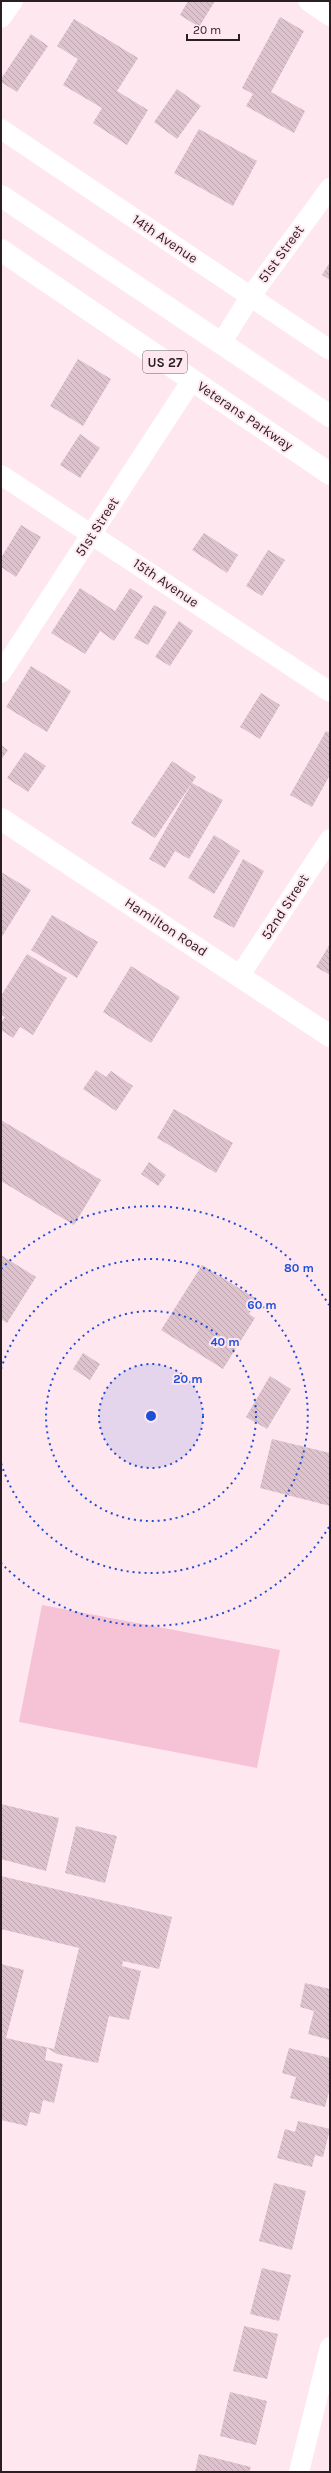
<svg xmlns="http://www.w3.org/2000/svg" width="331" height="2473" font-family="Karla,sans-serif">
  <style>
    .garden { fill: #f6c2d6 }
    .building { fill: url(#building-back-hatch) }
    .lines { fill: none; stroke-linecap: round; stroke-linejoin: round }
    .minor { stroke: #fff; stroke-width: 20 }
    .tertiary { stroke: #fff; stroke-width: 22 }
    .primary { stroke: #fff; stroke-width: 22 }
    .ring { fill: none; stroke: #1d4ed8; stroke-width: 2; stroke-dasharray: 2 4 }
    .labels { text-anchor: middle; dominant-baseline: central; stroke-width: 4; stroke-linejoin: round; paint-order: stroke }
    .shield { fill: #ffe7f0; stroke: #695a60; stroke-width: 1 }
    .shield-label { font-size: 13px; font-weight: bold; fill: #291e22 }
    .street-label { font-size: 14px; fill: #291e22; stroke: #ffe7f0 }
    .centre { fill: #1d4ed8; stroke: #ffe7f0; stroke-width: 2 }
    .ring-label { font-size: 12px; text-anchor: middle; font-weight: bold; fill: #1d4ed8; stroke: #ffe7f0; stroke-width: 4; stroke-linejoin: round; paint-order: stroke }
  </style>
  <defs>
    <pattern id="building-back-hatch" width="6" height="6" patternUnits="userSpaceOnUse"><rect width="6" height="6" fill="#dec2cd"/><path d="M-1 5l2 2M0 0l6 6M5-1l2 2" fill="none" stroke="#bea6b0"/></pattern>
  </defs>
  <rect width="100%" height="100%" fill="#ffe7f0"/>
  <!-- garden -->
  <path class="garden" d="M 42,1605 L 280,1650 L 257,1768 L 19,1722 Z"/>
  <!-- building -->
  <path class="building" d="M 188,1 L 215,1 L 199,27 L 180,15 Z
    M 280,17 L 304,31 L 271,92 L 305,111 L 294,133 L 246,106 L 253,94 L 242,88 Z
    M 74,19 L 138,58 L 117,91 L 148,110 L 127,145 L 93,123 L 102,108 L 63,85 L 78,59 L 57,46 Z
    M 31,34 L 48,46 L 17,92 L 1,82 L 1,79 Z
    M 177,89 L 201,106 L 177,139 L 154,122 Z
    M 199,129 L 257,161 L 233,206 L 174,173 Z
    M 330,262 L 330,280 L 322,275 Z
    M 78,359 L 111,379 L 83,426 L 50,406 Z
    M 80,434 L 100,448 L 80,478 L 60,465 Z
    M 21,525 L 41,537 L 16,577 L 1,567 L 1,558 Z
    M 204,533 L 238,555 L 227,573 L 192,550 Z
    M 268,550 L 285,560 L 262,596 L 246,586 Z
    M 80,588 L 115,611 L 130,588 L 143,596 L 114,641 L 100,631 L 85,654 L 51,633 Z
    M 154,605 L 167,612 L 148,645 L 134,638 Z
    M 179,621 L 193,631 L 170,666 L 155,657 Z
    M 31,666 L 71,691 L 47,732 L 6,707 Z
    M 261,693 L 280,705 L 260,739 L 240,727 Z
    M 326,731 L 330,733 L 330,775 L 312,807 L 290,795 Z
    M 1,745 L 8,750 L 1,760 Z
    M 25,752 L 46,766 L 28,792 L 7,778 Z
    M 172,761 L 196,777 L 155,838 L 131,823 Z
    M 192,783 L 223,800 L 189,859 L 175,851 L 165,868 L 149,859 Z
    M 214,835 L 240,851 L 214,894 L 188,878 Z
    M 243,859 L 264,871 L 234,928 L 213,917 Z
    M 1,872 L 31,890 L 1,938 Z
    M 52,915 L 98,942 L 77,978 L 31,950 Z
    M 330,944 L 330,975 L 316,967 Z
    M 27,954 L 67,978 L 33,1035 L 20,1027 L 13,1038 L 1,1030 L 1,1023 L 5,1017 L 1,1015 L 1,996 Z
    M 131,966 L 180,997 L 151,1043 L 103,1012 Z
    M 96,1070 L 106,1077 L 111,1071 L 133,1086 L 116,1111 L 83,1089 Z
    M 174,1109 L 233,1143 L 216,1173 L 157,1138 Z
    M 1,1120 L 101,1180 L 74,1225 L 1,1181 Z
    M 149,1162 L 166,1175 L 158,1186 L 141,1174 Z
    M 1,1255 L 36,1277 L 7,1323 L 1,1319 Z
    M 202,1265 L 258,1300 L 249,1314 L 255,1318 L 223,1369 L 161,1330 Z
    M 83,1353 L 100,1364 L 90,1380 L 73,1369 Z
    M 270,1376 L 291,1389 L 267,1429 L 246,1417 Z
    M 272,1439 L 330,1453 L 330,1506 L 260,1488 Z
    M 1,1804 L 59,1818 L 46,1871 L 1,1859 Z
    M 76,1826 L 117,1836 L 105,1883 L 65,1873 Z
    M 1,1876 L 172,1917 L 159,1969 L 123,1961 L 122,1966 L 141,1971 L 129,2020 L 109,2016 L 98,2063 L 57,2054 L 47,2048 L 45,2060 L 63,2064 L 54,2103 L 43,2100 L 40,2114 L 30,2112 L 27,2126 L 1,2120 L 1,1964 L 24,1970 L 6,2038 L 54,2049 L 79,1948 L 1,1929 Z
    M 305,1983 L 330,1989 L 330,2040 L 308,2034 L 314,2011 L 300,2007 Z
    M 289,2048 L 330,2058 L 330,2088 L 325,2107 L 290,2098 L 296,2077 L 282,2073 Z
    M 298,2121 L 330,2129 L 323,2157 L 315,2155 L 312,2167 L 277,2158 L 285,2129 L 295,2132 Z
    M 274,2183 L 306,2191 L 292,2250 L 259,2241 Z
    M 262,2268 L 291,2275 L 279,2321 L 250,2314 Z
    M 244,2326 L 278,2334 L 267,2379 L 233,2371 Z
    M 230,2392 L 267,2401 L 256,2445 L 220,2436 Z
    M 199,2454 L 251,2467 L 249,2472 L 195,2472 Z"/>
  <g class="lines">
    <!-- minor -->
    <path class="minor" d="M 308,1 L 330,16
      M 1,18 L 13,1
      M 1,129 L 330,350
      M 222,342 L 250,297 L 330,188
      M 1,475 L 330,692
      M 1,673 L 192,380
      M 240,975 L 330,839
      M 299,2472 L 330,2347"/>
    <!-- tertiary -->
    <path class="tertiary" d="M 1,819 L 330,1036"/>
    <!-- primary -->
    <path class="primary" d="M 1,196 L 330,416
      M 1,250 L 330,474"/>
  </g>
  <!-- distance rings -->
  <circle cx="151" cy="1416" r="52" fill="#1d4ed8" fill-opacity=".12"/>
  <g class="ring">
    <circle cx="151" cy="1416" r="52"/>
    <circle cx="151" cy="1416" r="105"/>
    <path d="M1 1369A157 157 0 1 1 1 1463"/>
    <path d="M329 1527A210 210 0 0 1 1 1563M1 1269A210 210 0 0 1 329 1305"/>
  </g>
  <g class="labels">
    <!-- shield labels -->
    <rect class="shield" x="143" y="351" width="44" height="22" rx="3"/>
    <g class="shield-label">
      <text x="165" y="362">US 27</text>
    </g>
    <!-- street labels -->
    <g class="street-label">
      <text transform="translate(165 239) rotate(34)">14th Avenue</text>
      <text transform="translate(281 254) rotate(-54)">51st Street</text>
      <text transform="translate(245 416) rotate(34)">Veterans Parkway</text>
      <text transform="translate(97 527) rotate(-57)">51st Street</text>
      <text transform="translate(166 583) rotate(34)">15th Avenue</text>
      <text transform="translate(285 907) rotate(-57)">52nd Street</text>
      <text transform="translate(166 927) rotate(33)">Hamilton Road</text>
    </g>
  </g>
  <circle cx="151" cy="1416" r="6" class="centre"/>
  <g class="ring-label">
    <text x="299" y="1272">80 m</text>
    <text x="262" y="1309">60 m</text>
    <text x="225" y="1346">40 m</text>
    <text x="188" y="1383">20 m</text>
  </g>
  <!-- border -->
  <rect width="331" height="2473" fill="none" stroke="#291e22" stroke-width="4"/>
  <!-- scale -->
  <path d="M187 34v6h52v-6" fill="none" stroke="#291e22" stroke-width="2"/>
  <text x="193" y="34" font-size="12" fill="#291e22" stroke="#ffe7f0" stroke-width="3" paint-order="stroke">20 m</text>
</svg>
